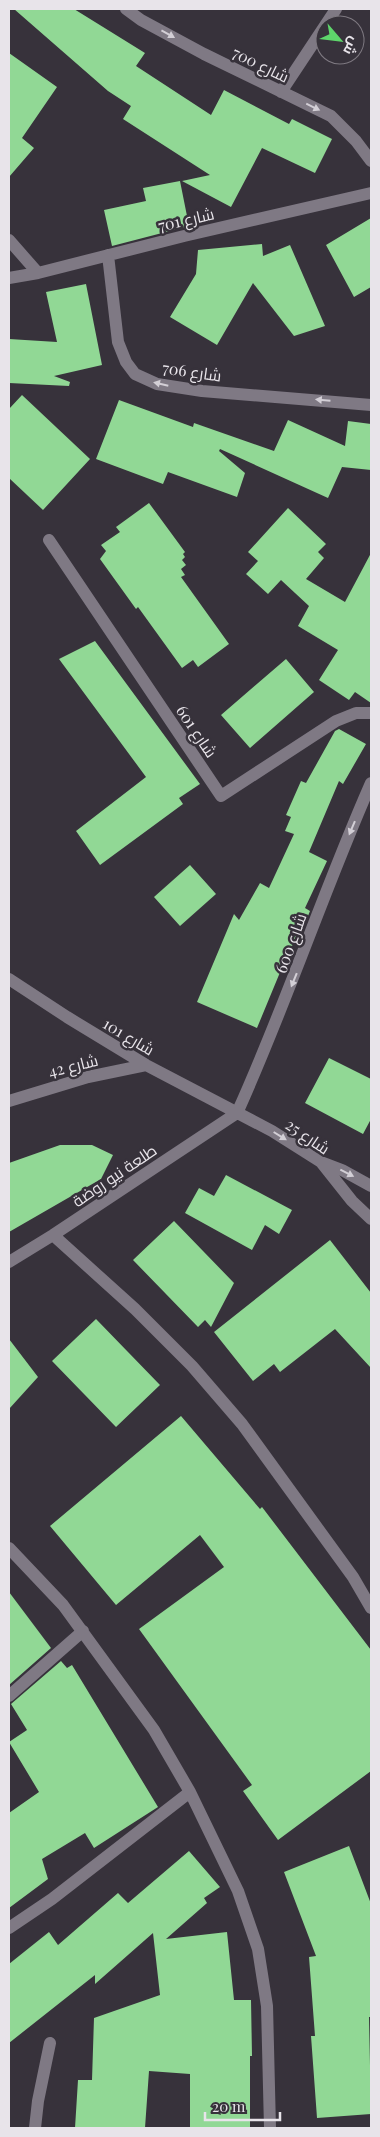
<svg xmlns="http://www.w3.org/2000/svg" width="380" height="2137" font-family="'Playfair Display',Cairo,serif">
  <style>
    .building { fill: #91d895 }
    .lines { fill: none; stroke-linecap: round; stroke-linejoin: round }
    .street { stroke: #7f7984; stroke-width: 12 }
    .oneway { fill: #d3cfd6 }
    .labels { text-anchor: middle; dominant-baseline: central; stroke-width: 5; stroke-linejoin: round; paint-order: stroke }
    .street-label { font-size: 16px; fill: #e8e4ea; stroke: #37323b }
  </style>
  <rect width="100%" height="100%" fill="#37323b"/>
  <!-- building -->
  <path class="building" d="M 14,9 L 74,9 L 145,53 L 136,66 L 211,115 L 224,90 L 289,124 L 292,119 L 332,139 L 315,173 L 262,148 L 231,207 L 182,181 L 210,175 L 123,119 L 131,106 L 108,91 Z
    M 9,53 L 57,87 L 22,138 L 34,148 L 9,177 Z
    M 180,181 L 189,226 L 112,246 L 104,210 L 146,201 L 143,188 Z
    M 371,218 L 371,287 L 354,297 L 326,245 Z
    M 262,244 L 263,256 L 290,245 L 325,326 L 294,336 L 253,283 L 217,345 L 170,317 L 196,274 L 198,250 Z
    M 86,284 L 102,365 L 54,376 L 70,382 L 69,386 L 9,383 L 9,339 L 57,342 L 46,292 Z
    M 22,395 L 90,459 L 43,510 L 9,478 L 9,409 Z
    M 119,400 L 193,427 L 194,423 L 274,451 L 288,420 L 345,446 L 348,421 L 371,424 L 371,470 L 342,467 L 328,498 L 220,449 L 219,451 L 245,473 L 237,497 L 168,472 L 163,484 L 96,459 Z
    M 149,503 L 185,552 L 183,554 L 185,557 L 182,560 L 186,565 L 181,569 L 185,575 L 181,577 L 229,644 L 198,667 L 193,660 L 182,668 L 138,607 L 136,609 L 100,559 L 106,551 L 101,545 L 120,532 L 116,527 Z
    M 288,508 L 326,544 L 318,552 L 324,558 L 306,579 L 345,602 L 371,553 L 371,703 L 355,692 L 349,700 L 319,680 L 338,650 L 298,626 L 309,606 L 281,580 L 268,594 L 246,574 L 258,561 L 248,552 Z
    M 95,641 L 200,784 L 179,798 L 183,804 L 100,865 L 76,831 L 146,777 L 59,659 Z
    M 286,659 L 314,692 L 250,748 L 221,715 Z
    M 339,729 L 366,744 L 343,784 L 339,781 L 309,852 L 327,861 L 305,908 L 310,911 L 306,921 L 288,953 L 257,1028 L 197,1002 L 234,914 L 239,920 L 260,883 L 269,888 L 294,834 L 285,831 L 291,817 L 286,815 L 301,781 L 306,783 L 335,731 Z
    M 190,865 L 216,894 L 180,926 L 154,897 Z
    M 329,1058 L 371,1079 L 371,1119 L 363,1134 L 305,1103 Z
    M 60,1145 L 92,1145 L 113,1155 L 101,1179 L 9,1232 L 9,1163 Z
    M 226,1175 L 292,1210 L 279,1234 L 265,1225 L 252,1250 L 185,1213 L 199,1188 L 214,1196 Z
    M 174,1221 L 234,1283 L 211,1327 L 205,1320 L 198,1327 L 133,1260 Z
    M 330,1240 L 371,1293 L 371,1368 L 335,1329 L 280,1372 L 274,1364 L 253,1381 L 214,1332 Z
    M 96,1319 L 160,1385 L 116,1427 L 52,1361 Z
    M 9,1339 L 38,1377 L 9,1409 Z
    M 181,1416 L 260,1509 L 262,1507 L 371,1650 L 371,1771 L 278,1840 L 243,1791 L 252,1785 L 139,1629 L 224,1567 L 200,1535 L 116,1605 L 50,1526 Z
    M 9,1592 L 51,1648 L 9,1685 Z
    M 61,1661 L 67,1668 L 72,1665 L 158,1807 L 94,1848 L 85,1833 L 42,1859 L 48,1879 L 9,1908 L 9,1813 L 39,1792 L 9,1742 L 27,1730 L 11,1704 Z
    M 349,1846 L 371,1904 L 371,2017 L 369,2017 L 371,2114 L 317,2118 L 311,2036 L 315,2036 L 309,1957 L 316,1956 L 284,1872 Z
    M 189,1851 L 220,1887 L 204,1898 L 207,1903 L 166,1939 L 227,1932 L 234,2000 L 251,2000 L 252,2056 L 250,2056 L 250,2128 L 190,2128 L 190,2074 L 149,2071 L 145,2128 L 75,2128 L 78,2080 L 92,2080 L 94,2018 L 160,1995 L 153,1933 L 95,1984 L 95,1975 L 9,2043 L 9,1964 L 49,1932 L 58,1945 L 118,1893 L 128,1903 Z"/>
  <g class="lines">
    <!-- street -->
    <path class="street" d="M 126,9 L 141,20 L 204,54 L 331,116 L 356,141 L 371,161
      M 281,92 L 336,9
      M 9,240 L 38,273
      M 108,255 L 118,342 L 126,362 L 135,374 L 157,384 L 202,391 L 371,405
      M 9,278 L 38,273 L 184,236 L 371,193
      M 49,540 L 221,796 L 336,721 L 356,713 L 371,713
      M 9,979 L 67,1017 L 146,1065 L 272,1131 L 321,1162 L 352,1201 L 371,1219
      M 9,1101 L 88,1077 L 146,1065
      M 237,1113 C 286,1005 323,892 371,783
      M 321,1162 L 342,1170 L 371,1186
      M 53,1235 L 135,1309 L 192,1366 L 242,1424 L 353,1577 L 371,1608
      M 9,1262 L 53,1235 L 237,1113
      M 9,1548 L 63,1605 L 154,1730 L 190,1792 L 238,1891 L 258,1949 L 267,2006 L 270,2128
      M 9,1696 L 83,1631
      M 9,1928 L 52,1899 L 190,1792
      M 35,2128 L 38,2101 L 50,2043"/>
  </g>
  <!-- one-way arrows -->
  <defs><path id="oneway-solid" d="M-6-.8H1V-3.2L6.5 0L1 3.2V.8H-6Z" transform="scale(1.25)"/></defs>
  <g class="oneway">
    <use href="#oneway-solid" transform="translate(168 34) rotate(29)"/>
    <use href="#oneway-solid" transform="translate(313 107) rotate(26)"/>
    <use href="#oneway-solid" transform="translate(161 384) rotate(-167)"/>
    <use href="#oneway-solid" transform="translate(323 400) rotate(-175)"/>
    <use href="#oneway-solid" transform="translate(352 828) rotate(113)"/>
    <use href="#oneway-solid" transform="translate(294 980) rotate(112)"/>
    <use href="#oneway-solid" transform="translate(280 1136) rotate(32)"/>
    <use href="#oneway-solid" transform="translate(347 1173) rotate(27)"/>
  </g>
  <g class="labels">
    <!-- street labels -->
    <g class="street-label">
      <text transform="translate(261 64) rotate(26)">شارع 700</text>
      <text transform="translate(186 219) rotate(-13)">شارع 701</text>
      <text transform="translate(192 371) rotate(8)">شارع 706</text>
      <text transform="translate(197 731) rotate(56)">شارع 601</text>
      <text transform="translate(290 943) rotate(-70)">شارع 600</text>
      <text transform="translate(129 1036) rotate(31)">شارع 101</text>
      <text transform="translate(73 1065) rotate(-14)">شارع 42</text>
      <text transform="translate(308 1136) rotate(34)">شارع 25</text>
      <text transform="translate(114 1175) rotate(-34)">طلعة نيو روضة</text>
    </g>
  </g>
  <!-- border -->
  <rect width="380" height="2137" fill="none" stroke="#e8e4ea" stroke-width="20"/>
  <!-- north arrow -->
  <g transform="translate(340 40) rotate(118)"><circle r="24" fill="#37323b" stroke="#7e7981"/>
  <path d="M0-4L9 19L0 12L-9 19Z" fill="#5ed56b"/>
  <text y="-8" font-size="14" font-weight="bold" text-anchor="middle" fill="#e8e4ea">ش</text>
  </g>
  <!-- scale -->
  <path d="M205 2112v8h75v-8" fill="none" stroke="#e8e4ea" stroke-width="2.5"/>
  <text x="212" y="2112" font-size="15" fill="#e8e4ea" stroke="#37323b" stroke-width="4" paint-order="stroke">20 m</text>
</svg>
